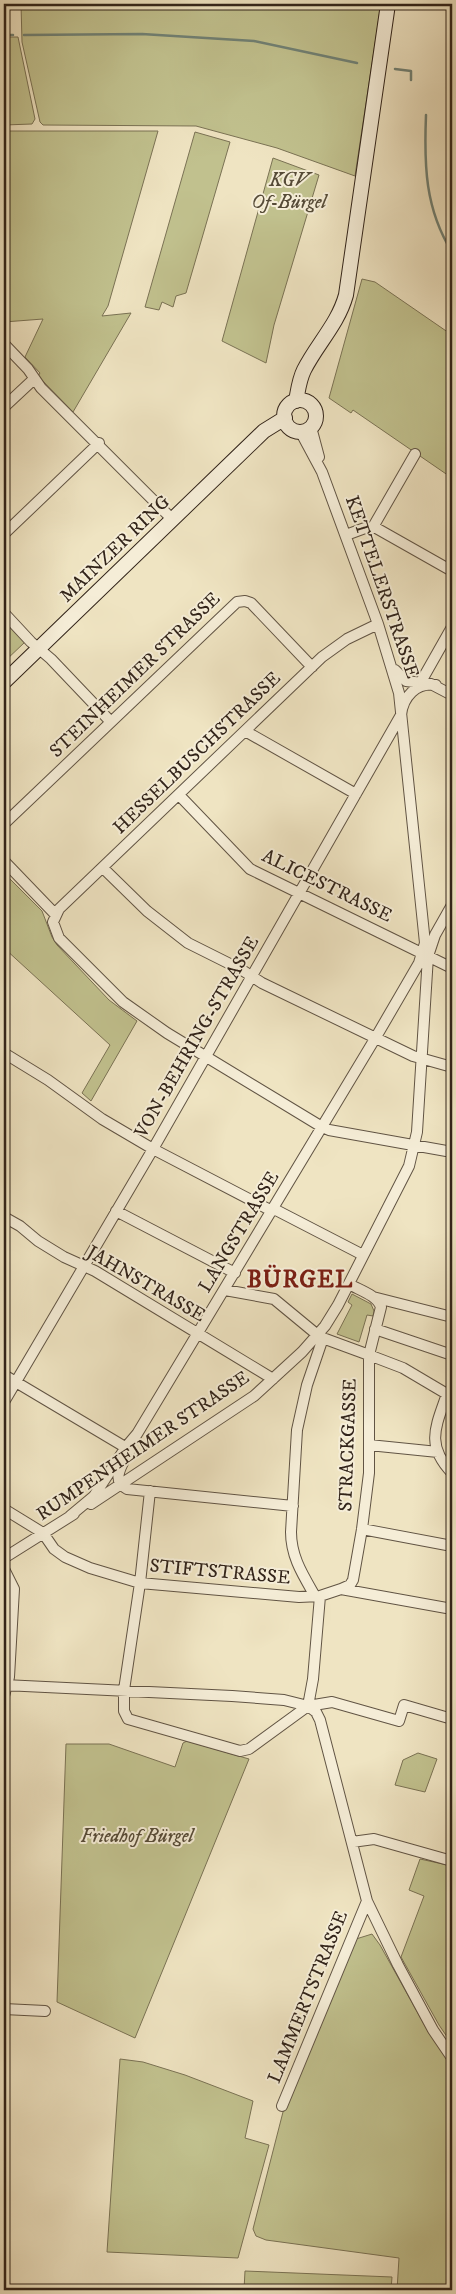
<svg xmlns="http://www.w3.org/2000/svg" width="456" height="2294" font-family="'IM FELL DW Pica',serif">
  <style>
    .green { fill: #c1c18e; stroke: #7a7254 }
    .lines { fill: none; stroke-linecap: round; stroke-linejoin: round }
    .stream { stroke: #708175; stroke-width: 2.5 }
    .street-casing { stroke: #615444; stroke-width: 12 }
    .secondary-casing { stroke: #32241a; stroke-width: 16 }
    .street { stroke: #f5edd7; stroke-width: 10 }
    .secondary { stroke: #f5edd7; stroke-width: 14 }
    .labels { text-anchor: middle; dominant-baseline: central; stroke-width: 4; stroke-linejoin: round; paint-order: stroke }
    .park-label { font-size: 19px; font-style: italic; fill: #564b37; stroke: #f5edd7 }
    .street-label { font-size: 19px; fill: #32241a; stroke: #f5edd7 }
    .district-label { font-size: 24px; font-weight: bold; letter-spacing: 1px; fill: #7a1f14; stroke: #f5edd7 }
  </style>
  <rect width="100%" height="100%" fill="#efe4c2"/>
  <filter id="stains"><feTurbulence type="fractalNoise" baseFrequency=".004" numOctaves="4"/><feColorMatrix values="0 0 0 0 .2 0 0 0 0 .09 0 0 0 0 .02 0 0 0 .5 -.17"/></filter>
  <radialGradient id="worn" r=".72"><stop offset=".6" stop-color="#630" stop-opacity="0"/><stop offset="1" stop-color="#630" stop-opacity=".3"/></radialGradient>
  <!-- green -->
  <path class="green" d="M 21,4 L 381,4 L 355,176 L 277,148 L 196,126 L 43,125 L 40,122 L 22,42 Z
    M 4,37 L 18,37 L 35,119 L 32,124 L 4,125 Z
    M 8,131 L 158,131 L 108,306 L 102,316 L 131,313 L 73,412 L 38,376 L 40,373 L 25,357 L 43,319 L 4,322 L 4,147 Z
    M 195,132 L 230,142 L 186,293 L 176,296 L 173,307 L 162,302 L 159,310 L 145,307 Z
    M 273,158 L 319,175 L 274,325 L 266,363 L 222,341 Z
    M 362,279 L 375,282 L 452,335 L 452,478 L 353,410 L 351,413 L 329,398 Z
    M 4,619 L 25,642 L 4,662 Z
    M 4,873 L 42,911 L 52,937 L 57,945 L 109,1000 L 137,1021 L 91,1101 L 82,1093 L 110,1045 L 4,948 Z
    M 352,1294 L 371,1304 L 374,1311 L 373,1316 L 367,1315 L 359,1342 L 337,1334 L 352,1305 L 348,1302 Z
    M 187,1741 L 249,1759 L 135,2038 L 57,2002 L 66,1744 L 109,1744 L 175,1767 L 183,1743 Z
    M 418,1753 L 437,1759 L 425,1792 L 395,1785 L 403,1760 Z
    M 420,1859 L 452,1866 L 452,2044 L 439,2025 L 401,1957 L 424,1896 L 409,1890 Z
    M 372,1934 L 380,1945 L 429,2033 L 452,2065 L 452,2290 L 397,2290 L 399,2258 L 266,2240 L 256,2236 L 253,2229 L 283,2112 L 356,1939 Z
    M 120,2059 L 143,2062 L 185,2075 L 253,2101 L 245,2138 L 269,2145 L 238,2258 L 107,2252 Z
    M 245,2271 L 392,2277 L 391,2290 L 244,2290 Z"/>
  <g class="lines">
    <!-- stream -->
    <path class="stream" d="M 4,35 L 13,35
      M 24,35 L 142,34 L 254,41 L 357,63
      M 395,69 L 411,71 L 411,80
      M 426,115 C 424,165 425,209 452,252"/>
    <defs>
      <path id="street" d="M 4,344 L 28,369 L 41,388 L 173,520
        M 4,407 L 34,379
        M 311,427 L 319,457
        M 373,527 L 415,454
        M 4,534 L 99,443
        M 346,535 L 365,528 L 376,528 L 452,571
        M 4,613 L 31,642 L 51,659 L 111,722
        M 378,624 L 347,639 L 322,657 L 59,909 L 53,922 L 59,938 L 123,1002 L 167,1033 L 322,1127 L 329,1130 L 452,1152
        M 395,670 L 406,681 L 431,684 L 452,695
        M 418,687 L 452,627
        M 245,731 L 356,794
        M 179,795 L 250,869 L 452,968
        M 4,824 L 237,602 L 245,601 L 251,603 L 312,667
        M 4,861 L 55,914
        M 103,868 L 147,911 L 188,943 L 242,970 L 262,983 L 413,1056 L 452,1067
        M 4,1053 L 48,1080 L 102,1119 L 153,1149 L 272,1211
        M 274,1209 L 363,1255
        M 116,1211 L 235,1273
        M 4,1217 L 20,1226 L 38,1241 L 64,1257 L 95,1271 L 273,1379
        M 225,1290 L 274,1299 L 320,1337 L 369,1355 L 381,1307 C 377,1295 359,1290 349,1284
        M 373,1297 L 452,1317
        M 375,1329 L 452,1355
        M 4,1375 L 130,1450
        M 447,1394 C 436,1426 425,1445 452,1473
        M 4,1402 L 153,1149 L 401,715 C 403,697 416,682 436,685
        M 369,1445 L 438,1452
        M 125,1459 C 119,1470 113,1482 127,1489 L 293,1506
        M 150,1491 L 140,1583 L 124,1690 L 124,1711 L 128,1719 L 240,1751 L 249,1749 L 308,1706 L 332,1702 L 399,1721 L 404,1705 L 452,1719
        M 91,1504 L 254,1396 L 302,1352 L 325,1326 L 338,1305 L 409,1166 L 417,1132 L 428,956 L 435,935 L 452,905
        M 4,1509 L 43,1533 L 54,1549 L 65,1557 L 90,1568 L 140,1583 L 299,1597 L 320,1596 L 341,1589 L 452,1609
        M 70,1516 L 94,1496 L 126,1447 L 137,1434 L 376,1037 L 419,963 L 425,943 L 399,693 L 378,624 L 322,472 L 300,431
        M 362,1529 L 452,1546
        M 4,1558 L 74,1514
        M 4,1569 L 14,1589 L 9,1677 L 4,1696
        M 341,1589 L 350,1585 L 353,1580 L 362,1529 L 369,1473 L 369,1355 L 403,1368 L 452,1397
        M 315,1596 C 303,1575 291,1557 291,1532 L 297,1430 L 307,1385 L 323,1338
        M 320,1596 L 313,1679 L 308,1706 L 316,1712 L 320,1720 L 367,1901 L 398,1965 L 433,2030 L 452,2058
        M 4,1685 L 232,1696 L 284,1700 L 308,1706
        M 352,1842 L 374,1839 L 452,1861
        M 4,2009 L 45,2011
        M 282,2106 L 367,1901"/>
      <path id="secondary" d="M284 416a16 16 0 1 1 32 0a16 16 0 1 1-32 0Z
        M 296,401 C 298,391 299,380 304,370 C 317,344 338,324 346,295 L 388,4
        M 4,682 L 264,431 L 285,418"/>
    </defs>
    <!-- street casing -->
    <use href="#street" class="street-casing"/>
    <!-- secondary casing -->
    <use href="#secondary" class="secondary-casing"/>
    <!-- street -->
    <use href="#street" class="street"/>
    <!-- secondary -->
    <use href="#secondary" class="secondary"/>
  </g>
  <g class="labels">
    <!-- park labels -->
    <g class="park-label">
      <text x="289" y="180">KGV<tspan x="289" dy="22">Of-Bürgel</tspan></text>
      <text x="137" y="1836">Friedhof Bürgel</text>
    </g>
    <!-- street labels -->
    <g class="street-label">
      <text transform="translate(115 549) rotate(-44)">MAINZER RING</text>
      <text transform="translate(382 587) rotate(71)">KETTELERSTRASSE</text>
      <text transform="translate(135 675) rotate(-44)">STEINHEIMER STRASSE</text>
      <text transform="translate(197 753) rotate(-44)">HESSELBUSCHSTRASSE</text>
      <text transform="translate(327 886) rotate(26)">ALICESTRASSE</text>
      <text transform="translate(197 1037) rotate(-60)">VON-BEHRING-STRASSE</text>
      <text transform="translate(239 1232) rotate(-59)">LANGSTRASSE</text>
      <text transform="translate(146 1284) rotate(30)">JAHNSTRASSE</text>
      <text transform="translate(348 1445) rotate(-88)">STRACKGASSE</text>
      <text transform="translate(143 1446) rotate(-34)">RUMPENHEIMER STRASSE</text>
      <text transform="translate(220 1572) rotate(5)">STIFTSTRASSE</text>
      <text transform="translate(308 1997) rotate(-68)">LAMMERTSTRASSE</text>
    </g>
    <!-- district labels -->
    <g class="district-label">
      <text x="300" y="1280">BÜRGEL</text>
    </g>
  </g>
  <!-- margin -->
  <rect width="456" height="2294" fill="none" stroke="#efe4c2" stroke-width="20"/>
  <rect x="5" y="5" width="446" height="2284" fill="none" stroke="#32241a" stroke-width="2.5"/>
  <rect x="10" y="10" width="436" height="2274" fill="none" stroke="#32241a"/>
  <rect width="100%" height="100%" filter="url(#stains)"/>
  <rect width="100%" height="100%" fill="url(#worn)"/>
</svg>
